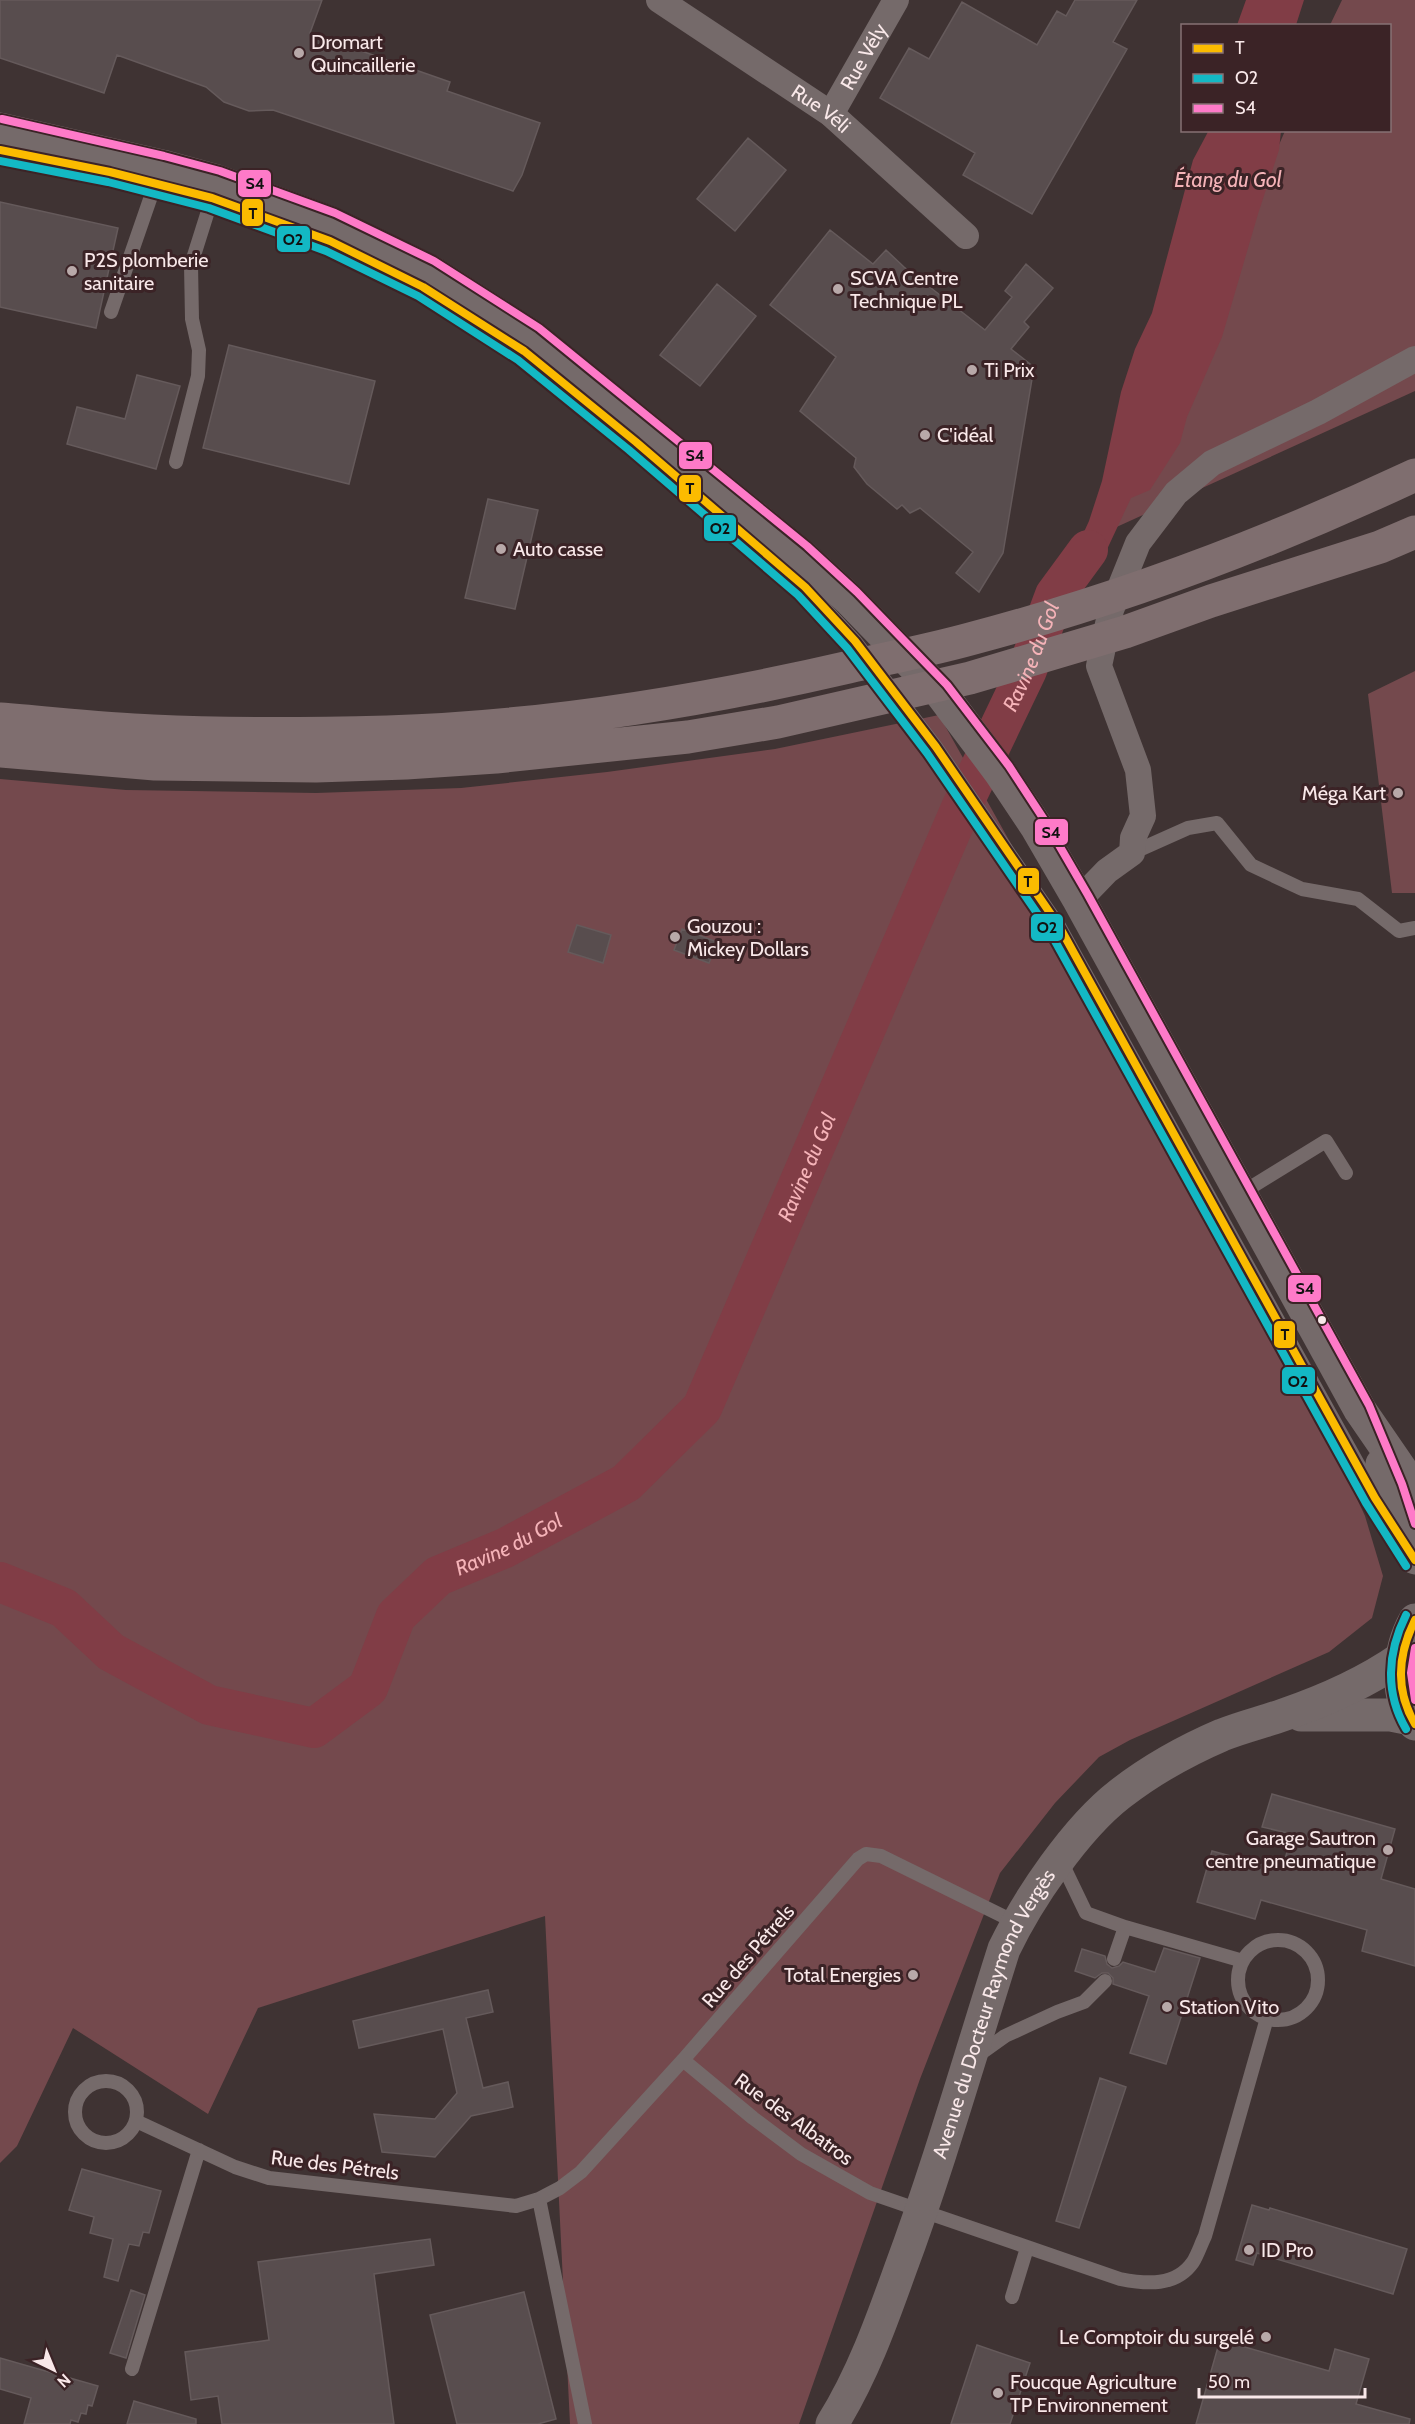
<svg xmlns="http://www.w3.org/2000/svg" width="1415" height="2424" font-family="Cabin,sans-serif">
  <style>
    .green { fill: #74494d }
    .water { fill: #813d46 }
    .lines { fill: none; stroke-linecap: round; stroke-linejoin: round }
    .river { stroke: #813d46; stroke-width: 40 }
    .building { fill: #584d4e; stroke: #655a5b; stroke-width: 1.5 }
    .lane { stroke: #756a6a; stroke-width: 14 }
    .street { stroke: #756a6a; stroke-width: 26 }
    .secondary { stroke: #756a6a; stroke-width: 33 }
    .highway { stroke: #7f6e6f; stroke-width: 33 }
    .bus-1-casing { stroke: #3b2326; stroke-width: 12 }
    .bus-2-casing { stroke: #3b2326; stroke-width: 12 }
    .bus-3-casing { stroke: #3b2326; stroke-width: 12 }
    .bus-1 { stroke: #fbbb00; stroke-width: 8 }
    .bus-2 { stroke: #13b8c4; stroke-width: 8 }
    .bus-3 { stroke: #fe7ac8; stroke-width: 8 }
    .poi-dot { fill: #b8a9a9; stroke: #3b2326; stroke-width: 2 }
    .bus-dot { fill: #f9e8e9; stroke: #3b2326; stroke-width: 2 }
    .labels { text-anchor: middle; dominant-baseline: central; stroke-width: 6; stroke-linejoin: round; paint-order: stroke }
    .poi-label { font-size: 20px; fill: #f9e8e9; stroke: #3b2326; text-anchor: start }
    .street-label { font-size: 20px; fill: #f9e8e9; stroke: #3b2326 }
    .water-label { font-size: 21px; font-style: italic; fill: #f5b3b8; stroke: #3b2326 }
    .line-badge { stroke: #3b2326; stroke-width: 2 }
    .pale-badge-label { font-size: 16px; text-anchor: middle; font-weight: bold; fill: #111 }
  </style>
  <rect width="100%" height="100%" fill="#3f3333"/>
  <!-- green -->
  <path class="green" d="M 1342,0 L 1415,0 L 1415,391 L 1110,530 L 1285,131 L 1390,130 L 1390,26 L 1330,25 Z
    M 1415,671 L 1415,893 L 1392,893 L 1368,694 Z
    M 939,715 L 1075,958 L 1317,1412 L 1365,1516 L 1383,1576 L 1372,1618 L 1329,1652 L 1130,1740 L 1099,1757 L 1055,1803 L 1000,1873 L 920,2079 L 799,2424 L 570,2424 L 545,1916 L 258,2008 L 208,2114 L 73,2028 L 17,2146 L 0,2163 L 0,779 L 126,790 L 316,793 L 461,788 L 607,772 L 775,749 Z"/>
  <!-- water -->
  <path class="water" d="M 1246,0 L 1304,0 L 1296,25 L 1237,25 Z
    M 1209,130 L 1281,131 L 1279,150 L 1258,214 L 1222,337 L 1187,417 L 1180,443 L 1150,490 L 1131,498 L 1103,558 L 1078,580 L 1055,595 L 1089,521 L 1102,481 L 1121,392 L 1135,349 L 1152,313 L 1193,160 Z"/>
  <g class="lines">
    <!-- river -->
    <path class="river" id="s1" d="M 0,1582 L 64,1608 L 111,1652 L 209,1705 L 314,1728 L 368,1688 L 396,1616 L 438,1576 L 505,1548 L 626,1483 L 702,1408 L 961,808 L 1027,670 L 1055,595 L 1088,550"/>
  </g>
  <!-- building -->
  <path class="building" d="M 0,0 L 322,0 L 310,33 L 450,82 L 447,91 L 540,123 L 522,175 L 513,191 L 273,110 L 249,111 L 224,102 L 206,87 L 117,55 L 104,93 L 0,58 Z
    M 1075,0 L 1137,0 L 1113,42 L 1127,49 L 1032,214 L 963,175 L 975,153 L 880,98 L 909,48 L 929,59 L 962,2 L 1037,45 L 1057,11 L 1066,16 Z
    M 748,138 L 786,170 L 735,231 L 697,199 Z
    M 0,202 L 118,228 L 96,328 L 0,307 Z
    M 830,230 L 873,264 L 886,250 L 904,267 L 985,330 L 1012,297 L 1005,291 L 1026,264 L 1053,288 L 1024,322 L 1029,327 L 1011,349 L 1034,367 L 1003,553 L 979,592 L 956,573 L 973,552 L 920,508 L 910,513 L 902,505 L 897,509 L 867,484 L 854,467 L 856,458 L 800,411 L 836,357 L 770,305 Z
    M 717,284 L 756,316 L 700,386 L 660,355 Z
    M 229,345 L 375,381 L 349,484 L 203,448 Z
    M 137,375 L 180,386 L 156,469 L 67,444 L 77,407 L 125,419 Z
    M 488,499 L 538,510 L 515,609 L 465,598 Z
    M 577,925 L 611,935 L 603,963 L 568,952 Z
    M 682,929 L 717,942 L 709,963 L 674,950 Z
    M 1272,1794 L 1395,1829 L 1381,1879 L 1415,1889 L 1415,1966 L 1362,1951 L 1367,1930 L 1261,1900 L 1255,1919 L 1197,1902 L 1212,1851 L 1282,1870 L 1292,1834 L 1262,1827 Z
    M 1164,1948 L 1200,1958 L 1166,2064 L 1130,2053 L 1149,1996 L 1113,1984 L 1113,1978 L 1108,1973 L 1102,1973 L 1095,1978 L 1075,1971 L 1082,1949 L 1105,1956 L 1107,1964 L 1112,1968 L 1119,1966 L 1123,1962 L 1155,1972 Z
    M 488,1990 L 493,2012 L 466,2018 L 483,2088 L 508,2082 L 513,2107 L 471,2116 L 435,2157 L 382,2152 L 374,2114 L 435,2119 L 457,2093 L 443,2029 L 359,2048 L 353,2021 Z
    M 1100,2078 L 1126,2087 L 1079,2228 L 1056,2221 Z
    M 82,2169 L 161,2191 L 149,2233 L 143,2232 L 139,2246 L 129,2244 L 118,2281 L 104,2277 L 113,2239 L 90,2233 L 94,2217 L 69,2210 Z
    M 1252,2205 L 1269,2210 L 1270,2208 L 1407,2249 L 1393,2294 L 1257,2253 L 1253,2265 L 1236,2260 Z
    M 430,2239 L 434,2265 L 374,2274 L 394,2424 L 222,2424 L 218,2396 L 191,2400 L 185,2352 L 269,2340 L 258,2262 Z
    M 131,2290 L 145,2295 L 126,2358 L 110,2353 Z
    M 524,2292 L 556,2419 L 538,2424 L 457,2424 L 430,2315 Z
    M 1220,2340 L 1329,2371 L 1335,2349 L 1369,2359 L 1356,2404 L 1410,2419 L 1409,2424 L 1196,2424 Z
    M 977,2345 L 1030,2363 L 1010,2424 L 951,2424 Z
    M 0,2358 L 98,2386 L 92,2406 L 88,2405 L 86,2414 L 81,2413 L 78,2422 L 71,2420 L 70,2424 L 24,2424 L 31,2398 L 0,2389 Z
    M 134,2401 L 196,2419 L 196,2424 L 127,2424 Z"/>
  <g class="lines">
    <!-- lane -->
    <path class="lane" d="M 0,150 C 147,179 290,212 423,287 C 491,325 551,373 611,422
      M 111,312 L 158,176
      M 629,436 L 805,587 L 855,641 L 936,747 L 1059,926 L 1388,1518
      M 176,462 L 198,376 L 199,350 L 192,319 L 191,265 L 214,192
      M 1132,853 L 1188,828 L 1217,823 L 1251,865 L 1302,889 L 1358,899 L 1399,931 L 1415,928
      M 1240,1194 L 1326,1141 L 1346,1173
      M 1061,1861 L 1086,1913 L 1125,1927 L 1243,1961
      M1238 1980a40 40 0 1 1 80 0a40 40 0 1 1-80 0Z
      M 1114,1959 L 1125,1927
      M 977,2056 L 1005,2036 L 1057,2012 L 1084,2002 L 1105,1981
      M 683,2060 L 753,2118 L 801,2154 L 870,2193 L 1120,2279 C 1146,2284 1176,2287 1193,2262 C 1198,2254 1201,2244 1205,2236 L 1267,2018
      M75 2112a31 31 0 1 1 62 0a31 31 0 1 1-62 0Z
      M 136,2121 L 235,2167 L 269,2178 L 516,2206 L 539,2199 L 560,2188 L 581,2172 L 683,2060 L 858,1859 L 866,1854 L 881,1856 L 1017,1923
      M 539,2199 L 585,2424
      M 1012,2297 L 1027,2248
      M 132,2369 L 199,2150"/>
    <!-- street -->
    <g class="street">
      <path id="s2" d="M 659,0 L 831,114 L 966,236"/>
      <path id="s3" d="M 831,114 L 896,0"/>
      <path d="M 1079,900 L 1107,871 L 1132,853 L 1133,838 L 1143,816 L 1138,770 L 1099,666 L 1111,610 L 1138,543 L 1176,493 L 1212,463 L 1318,412 L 1415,359"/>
    </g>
    <!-- secondary -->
    <g class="secondary">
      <path d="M 0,129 L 162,166 L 217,181 L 331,223 L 428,270 L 533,337 L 800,554 L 849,599 L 915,667 L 940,692 L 1000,772 L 1036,826 L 1079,900 L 1360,1410 L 1415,1490"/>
      <path d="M 1382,1464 L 1415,1558"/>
      <path d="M 1415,1620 C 1398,1650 1394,1695 1415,1724"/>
      <path d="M 1301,1715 L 1391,1715 L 1411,1719"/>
      <path id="s4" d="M 832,2424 C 862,2376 881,2323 900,2270 C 939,2165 970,2056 1004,1949 C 1028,1899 1076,1828 1120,1794 C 1151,1770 1187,1750 1222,1735 C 1242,1727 1263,1722 1283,1715 C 1324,1701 1365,1683 1401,1658"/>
    </g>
    <!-- highway -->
    <path class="highway" d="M 0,719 C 51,723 102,729 153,731 C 231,735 309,734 387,732 C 542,727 698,702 849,667 C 889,658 930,650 970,639 C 1122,599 1272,542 1415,475
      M 0,751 L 155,764 L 316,766 L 406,763 L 496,757 L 688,737 L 778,722 L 970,678 L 1125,632 L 1211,601 L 1380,547 L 1415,532"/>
    <defs>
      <path id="bus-1" d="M 0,150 L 110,172 L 212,198 L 330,241 L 423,287 L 524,351 L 636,442 L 805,587 L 855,641 L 936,747 L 1059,926 L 1375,1498 L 1415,1560
        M 1415,1620 C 1398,1654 1395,1690 1415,1724"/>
      <path id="bus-2" d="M 0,161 L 108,182 L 209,208 L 326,251 L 418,296 L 518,360 L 629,450 L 798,595 L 847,648 L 927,753 L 1050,932 L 1366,1503 L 1406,1566
        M 1406,1615 C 1387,1653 1385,1693 1406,1729"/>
      <path id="bus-3" d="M 2,119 L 164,156 L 220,171 L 335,213 L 434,261 L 539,328 L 807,546 L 857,592 L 947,685 L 1009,766 L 1045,821 L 1088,895 L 1369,1405 L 1402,1484 L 1415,1524
        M 1415,1648 L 1411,1673 L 1415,1700"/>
    </defs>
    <!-- bus-1 casing -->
    <use href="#bus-1" class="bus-1-casing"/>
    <!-- bus-2 casing -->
    <use href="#bus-2" class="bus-2-casing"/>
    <!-- bus-3 casing -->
    <use href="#bus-3" class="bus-3-casing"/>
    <!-- bus-1 -->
    <use href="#bus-1" class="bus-1"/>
    <!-- bus-2 -->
    <use href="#bus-2" class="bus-2"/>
    <!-- bus-3 -->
    <use href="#bus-3" class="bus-3"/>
  </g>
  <!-- markers -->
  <g class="poi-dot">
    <circle cx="299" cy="53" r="6"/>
    <circle cx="72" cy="271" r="6"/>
    <circle cx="838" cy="289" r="6"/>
    <circle cx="972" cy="370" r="6"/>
    <circle cx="925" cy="435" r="6"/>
    <circle cx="501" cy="549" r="6"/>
    <circle cx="1398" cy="793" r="6"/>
    <circle cx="675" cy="937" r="6"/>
    <circle cx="1388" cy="1850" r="6"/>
    <circle cx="913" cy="1975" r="6"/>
    <circle cx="1167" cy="2007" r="6"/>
    <circle cx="1249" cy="2250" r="6"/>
    <circle cx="1266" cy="2337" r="6"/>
    <circle cx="998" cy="2393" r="6"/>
  </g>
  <circle class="bus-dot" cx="1322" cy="1320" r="5"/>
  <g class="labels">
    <!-- poi labels -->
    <g class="poi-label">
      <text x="311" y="42">Dromart<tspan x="311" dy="23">Quincaillerie</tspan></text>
      <text x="84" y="260">P2S plomberie<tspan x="84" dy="23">sanitaire</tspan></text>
      <text x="850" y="278">SCVA Centre<tspan x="850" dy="23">Technique PL</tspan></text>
      <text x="984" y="370">Ti Prix</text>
      <text x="937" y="435">C'idéal</text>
      <text x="513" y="549">Auto casse</text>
      <text x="1386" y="793" text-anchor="end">Méga Kart</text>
      <text x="687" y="926">Gouzou :<tspan x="687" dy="23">Mickey Dollars</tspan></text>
      <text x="1376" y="1838" text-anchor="end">Garage Sautron<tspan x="1376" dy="23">centre pneumatique</tspan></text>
      <text x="901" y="1975" text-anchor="end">Total Energies</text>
      <text x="1179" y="2007">Station Vito</text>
      <text x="1261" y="2250">ID Pro</text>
      <text x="1254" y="2337" text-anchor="end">Le Comptoir du surgelé</text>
      <text x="1010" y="2382">Foucque Agriculture<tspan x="1010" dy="23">TP Environnement</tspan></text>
    </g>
    <!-- street labels -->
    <g class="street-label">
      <text stroke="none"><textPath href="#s3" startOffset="66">Rue Vély</textPath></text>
      <text stroke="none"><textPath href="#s2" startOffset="195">Rue Véli</textPath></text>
      <text transform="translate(748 1956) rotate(-49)">Rue des Pétrels</text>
      <text stroke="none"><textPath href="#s4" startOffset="442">Avenue du Docteur Raymond Vergès</textPath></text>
      <text transform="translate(794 2119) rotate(36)">Rue des Albatros</text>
      <text transform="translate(335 2165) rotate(7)">Rue des Pétrels</text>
    </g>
    <!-- water labels -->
    <g class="water-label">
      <text x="1228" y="179">Étang du Gol</text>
      <text stroke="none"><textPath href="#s1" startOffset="1692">Ravine du Gol</textPath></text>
      <text stroke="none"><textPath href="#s1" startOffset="1134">Ravine du Gol</textPath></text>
      <text stroke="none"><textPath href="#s1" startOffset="632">Ravine du Gol</textPath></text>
    </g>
  </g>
  <g class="line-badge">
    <rect x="237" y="169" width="35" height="29" rx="6" fill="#fe7ac8"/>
    <rect x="241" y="198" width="23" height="29" rx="6" fill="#fbbb00"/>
    <rect x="276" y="225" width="35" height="28" rx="6" fill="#13b8c4"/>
    <rect x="678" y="441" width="35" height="29" rx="6" fill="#fe7ac8"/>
    <rect x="678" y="474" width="24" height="29" rx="6" fill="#fbbb00"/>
    <rect x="703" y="514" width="34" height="28" rx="6" fill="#13b8c4"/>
    <rect x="1034" y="818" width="35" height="28" rx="6" fill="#fe7ac8"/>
    <rect x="1017" y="867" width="23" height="28" rx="6" fill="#fbbb00"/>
    <rect x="1030" y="913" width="34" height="29" rx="6" fill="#13b8c4"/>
    <rect x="1287" y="1274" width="35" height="29" rx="6" fill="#fe7ac8"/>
    <rect x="1273" y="1320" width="23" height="29" rx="6" fill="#fbbb00"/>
    <rect x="1281" y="1366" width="35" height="29" rx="6" fill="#13b8c4"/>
  </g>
  <g class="pale-badge-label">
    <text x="255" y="189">S4</text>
    <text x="253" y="219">T</text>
    <text x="293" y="245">O2</text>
    <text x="695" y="461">S4</text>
    <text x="690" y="494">T</text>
    <text x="720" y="534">O2</text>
    <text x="1051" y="838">S4</text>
    <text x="1028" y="887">T</text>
    <text x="1047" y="933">O2</text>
    <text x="1305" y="1294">S4</text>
    <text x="1285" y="1340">T</text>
    <text x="1298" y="1387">O2</text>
  </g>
  <!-- legend -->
  <rect x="1181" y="24" width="210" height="108" fill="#3b2326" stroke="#877274" stroke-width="1.5"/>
  <rect x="1193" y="44" width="30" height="9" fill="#fbbb00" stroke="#877274" stroke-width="1.5"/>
  <text x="1235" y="54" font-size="18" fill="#f9e8e9">T</text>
  <rect x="1193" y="74" width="30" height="9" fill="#13b8c4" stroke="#877274" stroke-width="1.5"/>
  <text x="1235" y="84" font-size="18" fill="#f9e8e9">O2</text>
  <rect x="1193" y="104" width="30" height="9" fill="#fe7ac8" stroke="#877274" stroke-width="1.5"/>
  <text x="1235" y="114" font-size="18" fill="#f9e8e9">S4</text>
  <!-- north arrow -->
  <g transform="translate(54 2370) rotate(137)" stroke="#3b2326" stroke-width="4.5" paint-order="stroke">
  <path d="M0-4.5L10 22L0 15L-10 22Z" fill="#f9e8e9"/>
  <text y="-9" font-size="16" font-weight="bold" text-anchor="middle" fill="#f9e8e9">N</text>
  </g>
  <!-- scale -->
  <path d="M1199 2388v9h166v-9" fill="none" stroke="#f9e8e9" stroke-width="3"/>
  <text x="1208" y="2388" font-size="18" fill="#f9e8e9" stroke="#3b2326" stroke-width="4.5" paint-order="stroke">50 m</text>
</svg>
